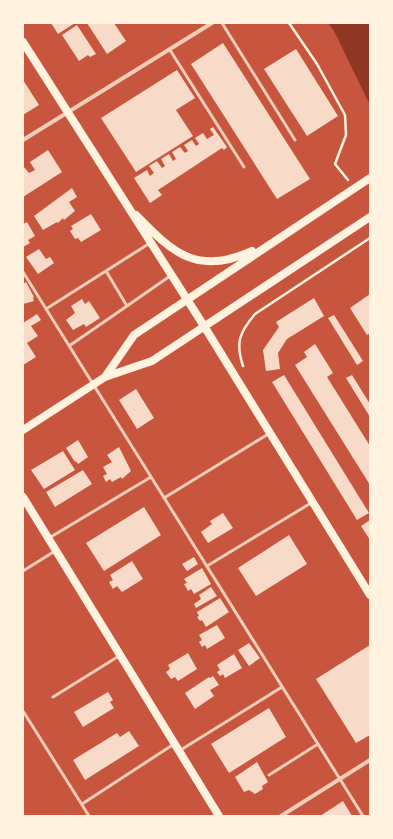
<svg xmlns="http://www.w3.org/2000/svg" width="393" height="839" font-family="'Times New Roman',serif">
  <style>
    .water { fill: #8f3625 }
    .building { fill: #f7dbc8 }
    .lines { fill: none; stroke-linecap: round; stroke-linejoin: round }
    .path { stroke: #fff3e0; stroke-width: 2.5 }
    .service { stroke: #f1ccb7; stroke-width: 3 }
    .minor { stroke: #f1ccb7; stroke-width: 4 }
    .secondary { stroke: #fff3e0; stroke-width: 8 }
  </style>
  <rect width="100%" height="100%" fill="#c8553d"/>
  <!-- water -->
  <path class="water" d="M 328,23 L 370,23 L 370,105 L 334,31 Z"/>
  <!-- building -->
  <path class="building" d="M 51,23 L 75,23 L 58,34 Z
    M 87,23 L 114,23 L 126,41 L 107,54 Z
    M 77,25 L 96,54 L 90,57 L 88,55 L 79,61 L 62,35 Z
    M 223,43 L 310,179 L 277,199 L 191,64 Z
    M 296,49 L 338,116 L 307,136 L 264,69 Z
    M 177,70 L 195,98 L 176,110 L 193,136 L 136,172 L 101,118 Z
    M 23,80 L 39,105 L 23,115 Z
    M 213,127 L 227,147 L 224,150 L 222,148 L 158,190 L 162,195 L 150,203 L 134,178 L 147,170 L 150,176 L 154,173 L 149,166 L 157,161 L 162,168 L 165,166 L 161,159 L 169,154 L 173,161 L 176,159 L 172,152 L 180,147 L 185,153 L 188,151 L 184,145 L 192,140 L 196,146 L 199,144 L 195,138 L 203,133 L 207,139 L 214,135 L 210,129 Z
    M 48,150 L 62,172 L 23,197 L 23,166 L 29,173 L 35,170 L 30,162 Z
    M 72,188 L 77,197 L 69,202 L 75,211 L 64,220 L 63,218 L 58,223 L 57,222 L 43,230 L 34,216 Z
    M 91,214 L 101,230 L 81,242 L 78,238 L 75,239 L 70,231 L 73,229 L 71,226 Z
    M 27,222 L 35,236 L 28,240 L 30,243 L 23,247 L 23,224 Z
    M 39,249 L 46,259 L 50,257 L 54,263 L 38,274 L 26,257 Z
    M 26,282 L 34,297 L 33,298 L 34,301 L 23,304 L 23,284 Z
    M 370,294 L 370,333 L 367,335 L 350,308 Z
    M 314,298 L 324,316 L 287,339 L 278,353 L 280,369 L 266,371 L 263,350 L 279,327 L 276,322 Z
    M 82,299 L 85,304 L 89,301 L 100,318 L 86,327 L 84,324 L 73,330 L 66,320 L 75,313 L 71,306 Z
    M 37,314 L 41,320 L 31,326 L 38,336 L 27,343 L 36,357 L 23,365 L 23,323 Z
    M 334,315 L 363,361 L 357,365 L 328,318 Z
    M 315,344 L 333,373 L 327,377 L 370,446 L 370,485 L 295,365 L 307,357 L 304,352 Z
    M 284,375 L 369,513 L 357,520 L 272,382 Z
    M 352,375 L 370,404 L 370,417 L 346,378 Z
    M 136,389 L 154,418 L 137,429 L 119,400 Z
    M 78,440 L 88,457 L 78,464 L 76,461 L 75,462 L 66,448 Z
    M 119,447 L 131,471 L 122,479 L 121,477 L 112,482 L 110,479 L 106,482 L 103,476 L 107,474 L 103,467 L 112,462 L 107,455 Z
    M 63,451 L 75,470 L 44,489 L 31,470 Z
    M 83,470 L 92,484 L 55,507 L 46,492 Z
    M 144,507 L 161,535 L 104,571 L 86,543 Z
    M 223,513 L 233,528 L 208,543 L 201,532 L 212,524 L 210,521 Z
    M 370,520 L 370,540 L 361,526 Z
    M 289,535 L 307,564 L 256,596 L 238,568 Z
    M 194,557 L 198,564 L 187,571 L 182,564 Z
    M 132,561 L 143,579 L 122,592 L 117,586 L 113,589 L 109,582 L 113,580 L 110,575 Z
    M 202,568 L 211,584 L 194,594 L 191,589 L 188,591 L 184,584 L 187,583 L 184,579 Z
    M 211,587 L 217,596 L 196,608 L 194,604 L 201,599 L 199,595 Z
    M 220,598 L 229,612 L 206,627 L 202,620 L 200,621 L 197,617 L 199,616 L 197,612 Z
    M 217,625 L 225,638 L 207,649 L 205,645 L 202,647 L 199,642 L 202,640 L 199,635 Z
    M 249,643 L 260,658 L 249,666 L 238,650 Z
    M 370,645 L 370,735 L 356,743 L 316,679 Z
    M 188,653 L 197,669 L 178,681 L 175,677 L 171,679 L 166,672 L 170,669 L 168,665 Z
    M 234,654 L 242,668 L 225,678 L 223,674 L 220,676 L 217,672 L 220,670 L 217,665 Z
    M 213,676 L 219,685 L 210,690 L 214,696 L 195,709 L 185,693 L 209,677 L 210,678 Z
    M 108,692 L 113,700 L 110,702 L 114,708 L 83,727 L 74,712 Z
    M 269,708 L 286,737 L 229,773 L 211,744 Z
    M 129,731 L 139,746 L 85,780 L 73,760 L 117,733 L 120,737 Z
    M 257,762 L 268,782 L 262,786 L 263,789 L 255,794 L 249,790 L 244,792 L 235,777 Z
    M 343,801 L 352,816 L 320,816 Z"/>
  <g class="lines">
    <!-- path -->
    <path class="path" d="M 289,23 L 317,64 L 345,115 L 346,135 L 335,164 L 348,180
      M 243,366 C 235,342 240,332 255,314 L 370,238"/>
    <!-- service -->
    <path class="service" d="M 222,23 L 295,140
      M 170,50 L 244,167
      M 23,272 L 363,816
      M 127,306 L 170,276
      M 46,309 L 150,243
      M 69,346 L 127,306 L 106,271
      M 164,498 L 270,433
      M 49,538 L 151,477
      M 207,566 L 311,503
      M 23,571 L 55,551
      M 53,697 L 119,656
      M 23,711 L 89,816
      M 179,751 L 282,687
      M 269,775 L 318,744
      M 82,804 L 174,744"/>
    <!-- minor -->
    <path class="minor" d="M 23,140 L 212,23
      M 281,816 L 370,760"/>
    <!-- secondary -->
    <path class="secondary" d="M 23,42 L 204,326 L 370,595
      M 136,215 C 173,253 197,276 252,251
      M 105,377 L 134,335 L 370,178
      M 23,430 L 105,377 L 152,361 L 370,217
      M 23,497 L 219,816"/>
  </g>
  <!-- border -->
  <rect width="393" height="839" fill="none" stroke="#fff3e0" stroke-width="48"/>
</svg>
